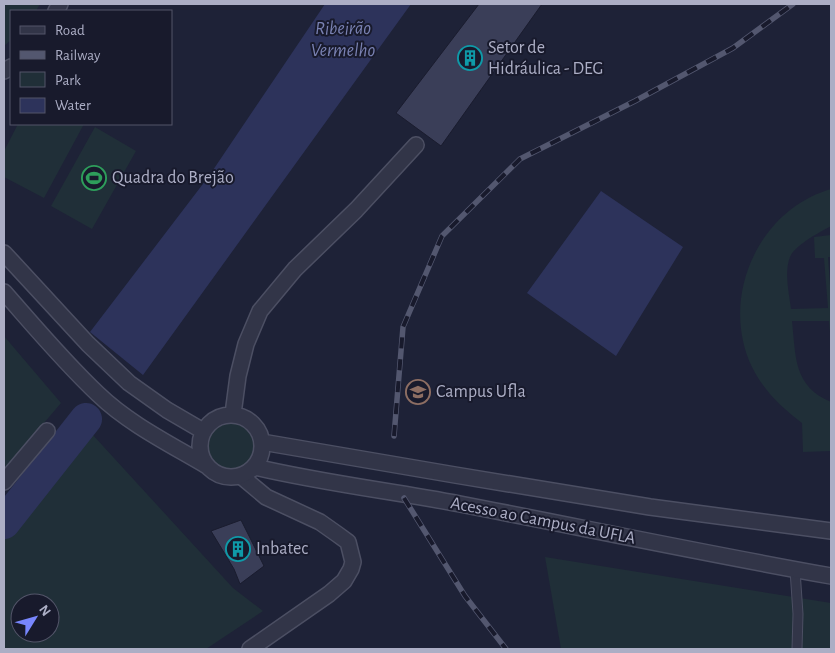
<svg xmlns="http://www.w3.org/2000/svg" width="835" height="653" font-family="'Alegreya Sans',sans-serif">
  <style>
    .green { fill: #202f38; fill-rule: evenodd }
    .water { fill: #2d335b }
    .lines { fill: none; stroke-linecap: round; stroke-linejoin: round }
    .river { stroke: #2d335b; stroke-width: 32 }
    .building { fill: #3a3e58; stroke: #1a1c2e }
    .service-casing { stroke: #4c4f63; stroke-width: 11 }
    .minor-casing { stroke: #4c4f63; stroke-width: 18 }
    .tertiary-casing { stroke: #4c4f63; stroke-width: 18 }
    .service { stroke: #323548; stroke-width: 9 }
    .minor { stroke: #323548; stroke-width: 15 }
    .tertiary { stroke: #323548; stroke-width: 15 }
    .rail-casing { stroke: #53576f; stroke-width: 5.5 }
    .rail { stroke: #181a2c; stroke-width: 4; stroke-dasharray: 11; stroke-linecap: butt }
    .labels { text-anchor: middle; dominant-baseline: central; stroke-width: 4; stroke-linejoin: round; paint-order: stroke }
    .poi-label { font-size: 18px; fill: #acaec5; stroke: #181a2c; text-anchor: start }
    .street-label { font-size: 18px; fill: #acaec5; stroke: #181a2c }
    .water-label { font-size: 19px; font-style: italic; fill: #7a82b3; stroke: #181a2c }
  </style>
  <rect width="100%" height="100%" fill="#1e2237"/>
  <!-- green -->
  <path class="green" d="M 4,4 L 40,4 L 36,11 L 11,11 L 11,40 L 4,46 Z
    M 18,124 L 84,124 L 44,198 L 4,177 L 4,151 Z
    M 95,127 L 136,151 L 92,229 L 51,206 Z
    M 831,189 L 831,226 C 820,232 795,245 790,257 C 784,272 789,293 791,309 L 828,308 L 824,258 L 815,258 L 814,237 L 831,235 L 831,257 L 828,257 L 831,299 L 831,343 L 829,321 L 792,321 C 796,357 793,386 831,402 L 831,451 L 803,452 L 802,423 C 781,407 764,391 752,367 C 719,298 758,210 831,189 Z
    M 4,336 L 61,403 L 4,470 Z
    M 223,418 L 247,423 L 258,437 L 257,458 L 243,472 L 222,471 L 204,454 L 206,433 Z
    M 81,422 L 233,588 L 263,611 L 206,649 L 4,649 L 4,502 ZM 20,603 L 50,603 L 50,633 L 20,633 Z
    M 545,557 L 831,603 L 831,649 L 561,649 Z"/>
  <!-- water -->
  <path class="water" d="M 325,4 L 411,4 L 143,375 L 90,332 L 209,176 Z
    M 601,191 L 683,247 L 616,356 L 527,293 Z"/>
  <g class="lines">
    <!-- river -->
    <path class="river" d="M 4,523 L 86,419"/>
  </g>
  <!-- building -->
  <path class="building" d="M 479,4 L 542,4 L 441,146 L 396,113 Z
    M 241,520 L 264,566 L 240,584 L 234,569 L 211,531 Z"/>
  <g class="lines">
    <defs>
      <path id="service" d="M 795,570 L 798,614 L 797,649"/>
      <path id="minor" d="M 56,11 L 60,4
        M 4,71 L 11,67
        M 241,476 L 266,497 L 320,522 L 337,534 L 348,542 L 353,562 L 351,569 L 344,581 L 329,594 L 250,649
        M 4,482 L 47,431"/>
      <path id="tertiary" d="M 4,253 L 88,344 L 129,383 L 167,410 L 203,431
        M 4,292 C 34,326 64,362 98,394 C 129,424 170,444 207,466
        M 233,414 L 238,376 L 246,344 L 260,311 L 295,269 L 356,210 L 416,145
        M200 446a31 31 0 1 1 62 0a31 31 0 1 1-62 0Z
        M 262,442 L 455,475 L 650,507 L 831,531
        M 255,467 C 323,483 392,491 460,504 C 584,528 707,554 831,576"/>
    </defs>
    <!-- service casing -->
    <use href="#service" class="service-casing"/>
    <!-- minor casing -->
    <use href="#minor" class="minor-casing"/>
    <!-- tertiary casing -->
    <use href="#tertiary" class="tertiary-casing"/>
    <!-- service -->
    <use href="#service" class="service"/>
    <!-- minor -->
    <use href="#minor" class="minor"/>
    <!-- tertiary -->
    <use href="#tertiary" class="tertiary"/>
    <defs>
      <path id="rail" d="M 394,436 L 403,327 L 442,236 L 520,159 L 635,101 L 733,48 L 793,4
        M 404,498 L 465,596 L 506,649"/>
    </defs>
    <!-- rail casing -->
    <use href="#rail" class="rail-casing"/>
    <!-- rail -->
    <use href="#rail" class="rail"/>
  </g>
  <!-- icons -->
  <defs>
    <symbol id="building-ring" viewBox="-11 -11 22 22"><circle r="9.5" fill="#181a2c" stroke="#0f9aa8" stroke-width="1.5"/><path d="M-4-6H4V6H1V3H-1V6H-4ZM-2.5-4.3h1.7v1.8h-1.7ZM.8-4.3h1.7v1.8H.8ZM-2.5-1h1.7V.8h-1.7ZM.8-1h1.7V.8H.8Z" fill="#0f9aa8"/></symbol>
    <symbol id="stadium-ring" viewBox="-11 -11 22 22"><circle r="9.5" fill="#181a2c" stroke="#2e9e5b" stroke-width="1.5"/><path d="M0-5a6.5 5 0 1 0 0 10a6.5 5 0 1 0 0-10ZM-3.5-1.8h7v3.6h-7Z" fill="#2e9e5b"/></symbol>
    <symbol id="university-ring" viewBox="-11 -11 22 22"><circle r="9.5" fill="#181a2c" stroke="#8d6e63" stroke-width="1.5"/><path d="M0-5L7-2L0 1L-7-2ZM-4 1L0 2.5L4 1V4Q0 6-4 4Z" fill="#8d6e63"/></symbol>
  </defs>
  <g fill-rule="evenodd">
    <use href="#building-ring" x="456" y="44" width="28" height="28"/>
    <use href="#stadium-ring" x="80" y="164" width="28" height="28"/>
    <use href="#university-ring" x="404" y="378" width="28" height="28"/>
    <use href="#building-ring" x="224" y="535" width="28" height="28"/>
  </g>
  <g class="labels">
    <!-- poi labels -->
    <g class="poi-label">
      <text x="488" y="48">Setor de<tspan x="488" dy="21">Hidráulica - DEG</tspan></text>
      <text x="112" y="178">Quadra do Brejão</text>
      <text x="436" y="392">Campus Ufla</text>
      <text x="256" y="549">Inbatec</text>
    </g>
    <!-- street labels -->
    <g class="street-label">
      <text transform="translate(543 521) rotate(11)">Acesso ao Campus da UFLA</text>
    </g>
    <!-- water labels -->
    <g class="water-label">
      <text x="343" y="28">Ribeirão<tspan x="343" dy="22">Vermelho</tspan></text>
    </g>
  </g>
  <!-- border -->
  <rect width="835" height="653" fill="none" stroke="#acaec5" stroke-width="10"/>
  <!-- legend -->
  <rect x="10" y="10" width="162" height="115" fill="#181a2c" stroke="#535569"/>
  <rect x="20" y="26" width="25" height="8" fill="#323548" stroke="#535569"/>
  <text x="55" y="35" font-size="15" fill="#acaec5">Road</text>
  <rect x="20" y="51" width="25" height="8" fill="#53576f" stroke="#535569"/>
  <text x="55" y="60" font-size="15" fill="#acaec5">Railway</text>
  <rect x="20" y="72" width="25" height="15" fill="#202f38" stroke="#535569"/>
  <text x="55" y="85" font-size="15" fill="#acaec5">Park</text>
  <rect x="20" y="98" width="25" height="15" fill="#2d335b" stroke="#535569"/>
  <text x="55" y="110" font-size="15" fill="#acaec5">Water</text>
  <!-- north arrow -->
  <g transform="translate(35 618) rotate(53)"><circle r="24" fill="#181a2c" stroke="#535569"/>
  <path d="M0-4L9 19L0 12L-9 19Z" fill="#7886fd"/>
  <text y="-8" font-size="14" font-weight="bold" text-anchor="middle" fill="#acaec5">N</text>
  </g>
</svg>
